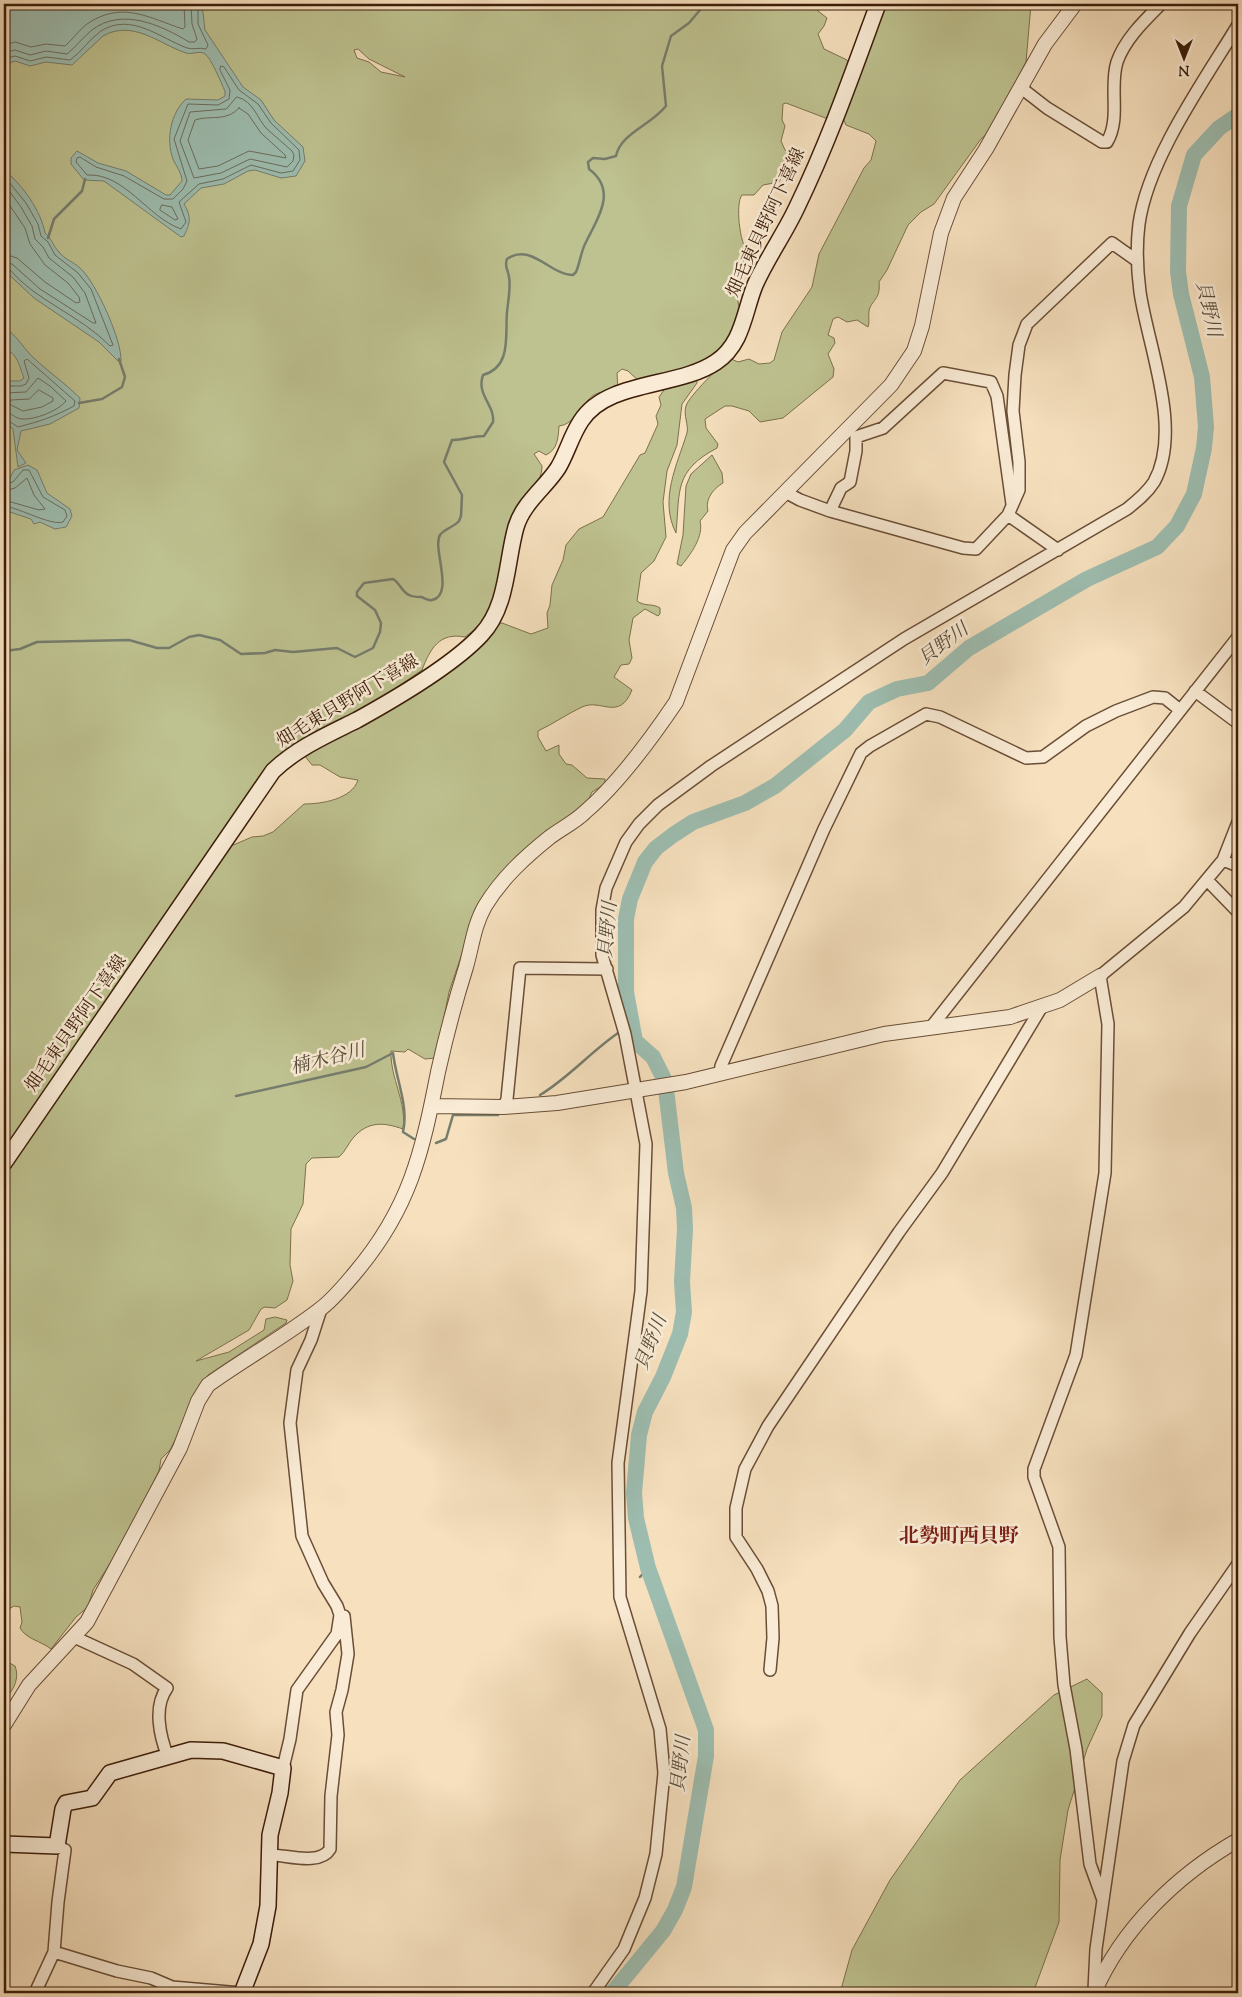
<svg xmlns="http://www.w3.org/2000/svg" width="1242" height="1997" font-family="'Sorts Mill Goudy','Noto Serif JP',serif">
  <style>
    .green { fill: #bec290; stroke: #7d704c; fill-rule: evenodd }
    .water { fill: #9dbdb0; stroke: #767d6d }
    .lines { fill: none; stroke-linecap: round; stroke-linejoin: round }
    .shore { stroke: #6c6d5c; stroke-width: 1 }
    .stream { stroke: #767d6d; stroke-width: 2.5 }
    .river { stroke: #9dbdb0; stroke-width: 16 }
    .minor-casing { stroke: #6a4e36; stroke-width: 14 }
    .tertiary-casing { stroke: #6a4e36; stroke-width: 16 }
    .secondary-casing { stroke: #3c1d09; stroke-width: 18 }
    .minor { stroke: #f9ebd5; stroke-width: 11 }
    .tertiary { stroke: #f9ebd5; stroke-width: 14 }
    .secondary { stroke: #f9ebd5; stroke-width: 15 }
    .labels { text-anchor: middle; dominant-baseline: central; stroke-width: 5; stroke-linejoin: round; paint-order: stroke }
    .street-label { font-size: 18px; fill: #3c1d09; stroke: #f9ebd5 }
    .water-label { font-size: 19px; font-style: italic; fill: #594d3b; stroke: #f9ebd5 }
    .quarter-label { font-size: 20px; font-weight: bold; fill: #7a1f14; stroke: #f9ebd5 }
  </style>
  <rect width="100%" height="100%" fill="#f6e0be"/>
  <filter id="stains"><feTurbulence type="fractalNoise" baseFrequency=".004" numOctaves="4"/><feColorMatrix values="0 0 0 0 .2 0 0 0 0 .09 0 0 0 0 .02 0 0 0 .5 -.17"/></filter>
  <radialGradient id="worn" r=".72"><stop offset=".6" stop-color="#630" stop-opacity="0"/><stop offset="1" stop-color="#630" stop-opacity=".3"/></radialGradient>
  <!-- green -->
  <path class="green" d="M 4,4 L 816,4 L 818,11 L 827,18 L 824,26 L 818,34 L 824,49 L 847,60 L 850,65 L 828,119 L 786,103 L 783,104 L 782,120 L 785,126 L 781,141 L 785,150 L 792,156 L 791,160 L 787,164 L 779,182 L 763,185 L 754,195 L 742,195 C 735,204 740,243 747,251 L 739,272 L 736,292 L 740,311 L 734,335 L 716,357 L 641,383 L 628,371 L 622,369 L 617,373 L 618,390 C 610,390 602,391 594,395 C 580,404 576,424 559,426 C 558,438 558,449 546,455 L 539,451 L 534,454 L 542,466 C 542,488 520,499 512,518 C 496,560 508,608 465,637 C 439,632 430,649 422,670 L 259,782 L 4,1149 ZM 358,49 L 369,59 L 405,77 L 381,72 L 369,62 L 357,58 L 354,50 Z
    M 882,4 L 1031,4 L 1026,62 L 990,131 L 981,139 L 934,204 L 921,212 L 908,225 L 887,270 L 879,282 C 881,300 871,300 869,311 C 868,317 870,322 868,327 L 857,320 L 847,322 L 838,317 L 833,319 L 828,335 L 834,338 L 835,343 L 828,354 L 834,369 L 833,377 L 783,418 L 760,422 L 749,411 L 732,406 L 725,406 L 705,419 L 706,428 L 718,444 L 717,448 C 674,471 680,490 676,533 C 659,500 677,465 687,433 C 689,425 683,415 686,406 C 689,396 721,365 729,358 L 738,362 L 749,359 L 759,364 L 770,363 L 774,360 L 782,332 L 812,287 L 819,254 L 864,168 L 871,160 L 876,141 L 869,134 L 846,125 L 842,116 Z
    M 697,379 L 697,383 L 682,404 L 677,445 L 667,471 L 663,502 L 666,537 L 654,561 L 641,573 L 637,601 C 645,607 653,603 660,608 L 660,614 L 658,616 L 645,609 L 633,618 L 629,640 L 632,658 L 629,664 L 621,665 L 614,677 L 632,690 C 619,722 601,698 582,707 C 567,714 553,724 538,731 L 538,737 L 546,751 L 559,745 L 559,754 L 566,764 L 572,765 L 587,778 L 605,779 L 605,784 L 592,792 L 587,803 L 550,831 L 468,936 L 449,992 L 436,1058 L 425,1059 L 408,1049 L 405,1052 L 391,1051 C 390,1078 407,1102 403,1129 C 383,1122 368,1121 353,1138 C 348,1144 345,1152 339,1157 L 312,1158 L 306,1164 L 303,1204 L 291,1229 L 290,1265 L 293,1281 L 287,1300 L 275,1308 L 265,1307 L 261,1309 L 249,1330 L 196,1361 L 229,1352 L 264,1330 L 266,1319 L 275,1317 L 287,1320 L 286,1323 L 208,1375 L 170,1450 L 161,1459 L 159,1471 L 120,1548 L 93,1590 L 88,1607 L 76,1617 L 51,1649 C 41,1641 26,1639 20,1628 L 22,1622 L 20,1607 L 14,1606 L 4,1612 L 4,1170 L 224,849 L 252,837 L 263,836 L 273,832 L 304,804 C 322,804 352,799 358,780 L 340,777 L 320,765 L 312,765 L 304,755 L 343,732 L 495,623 L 502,623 L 531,634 L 548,628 L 547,613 L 550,605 L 552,585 L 563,560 L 566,545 L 579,529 L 603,517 L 640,455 L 645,453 L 658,424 L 656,416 L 661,405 L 659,397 L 666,387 Z
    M 712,455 L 722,473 L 723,483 C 713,489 705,499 708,511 L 700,521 C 704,536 691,554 681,566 L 677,564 L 683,535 L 686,486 L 691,474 Z
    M 4,1660 L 15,1666 C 20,1679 13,1691 4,1700 Z
    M 1087,1679 L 1102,1693 L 1102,1716 L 1087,1749 L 1068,1810 L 1060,1860 L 1059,1922 L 1033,1993 L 840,1993 L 852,1950 L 890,1880 L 960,1780 L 1054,1695 Z"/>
  <!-- water -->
  <path class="water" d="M 4,4 L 202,4 L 205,30 L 243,87 L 261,100 L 274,120 L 303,147 L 305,161 L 296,176 L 281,178 L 255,170 L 248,171 L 224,184 L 201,188 L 184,204 C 192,218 190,223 184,236 L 181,237 L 104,181 L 84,180 L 71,164 L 71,158 L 77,151 L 98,163 L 126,171 L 166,195 L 170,195 L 182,181 C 182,173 176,166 173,159 C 166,140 170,114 186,99 L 218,100 L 225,96 L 225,91 C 221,83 212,59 205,54 C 200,50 192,55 186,53 C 159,44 133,19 103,36 L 72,65 L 46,62 L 30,66 L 15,61 L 4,65 Z
    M 4,170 C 22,184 41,211 45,233 C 52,239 53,246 59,252 C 64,259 74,262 81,269 C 96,283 122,340 121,361 L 118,361 L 99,342 L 34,298 L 4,270 Z
    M 4,327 C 19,337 24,350 36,360 C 50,373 66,384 80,398 L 79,408 L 50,424 L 21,431 L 17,450 L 26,463 L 18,467 L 13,429 L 4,422 L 4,381 L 20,381 L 24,378 C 19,366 18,353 4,349 Z
    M 28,465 L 37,470 L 47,493 L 70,509 L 72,516 L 66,527 L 55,529 L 40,522 L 34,524 L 31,519 L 4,510 L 4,479 L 10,478 L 14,470 Z"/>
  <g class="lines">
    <!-- shore -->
    <path class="shore" d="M 4,45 L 15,42 L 31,47 L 46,44 L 65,46 C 73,39 79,30 87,24 C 122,0 149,18 183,29 L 185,27 L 184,4
      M 4,53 L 15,50 L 30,55 L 46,51 L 67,54 C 76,47 83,37 92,30 C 122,7 161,25 189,42 L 195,42 L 197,39 L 192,24 L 191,4
      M 4,59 L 15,56 L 30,61 L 46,57 L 70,60 C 82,52 89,39 101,31 C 131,12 160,38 187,48 C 193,50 200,47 206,49 L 208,45 L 198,24 L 198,4
      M 221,66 L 224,67 L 239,90 L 258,104 L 271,123 L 299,150 L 300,160 L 293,171 L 281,173 L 251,165 L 223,179 L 199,184 L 179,202 L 186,222 L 181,229 C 147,217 125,173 87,175 L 76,162 L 77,158 L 80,157 L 96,167 L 124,176 L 164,199 L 173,199 L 183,189 L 187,181 L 174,139 L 188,104 L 218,105 L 229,99 L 230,90 L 220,70 Z
      M 237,97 C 254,101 257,119 267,129 C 275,136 284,144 292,151 L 294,155 L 293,161 L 287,167 L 250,159 L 221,173 L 194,178 L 180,141 L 190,112 L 226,109 Z
      M 239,108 L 248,114 L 261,133 L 285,155 L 286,158 L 249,151 L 218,166 L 199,169 L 188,140 L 195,120 C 211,115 226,122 239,108 Z
      M 4,176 L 26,203 L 38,224 L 41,236 L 48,242 L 55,255 L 78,273 L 91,289 L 113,345 L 110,346 C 80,315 36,301 9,269 L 4,268
      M 4,184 L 21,207 L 32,226 L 35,239 L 43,247 L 49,258 L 73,277 L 85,293 L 96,323 L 93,323 L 40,289 L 12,264 L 4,262
      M 4,197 L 25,228 L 30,244 L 45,265 L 68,283 L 79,297 L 80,302 L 76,303 L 45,282 L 17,258 L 4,254
      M 162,205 L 172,207 L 178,219 L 175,220 L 160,210 Z
      M 4,386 L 21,386 L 26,384 L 29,378 L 24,361 L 27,359 L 75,401 L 74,406 C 53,417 41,421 18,427 L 4,418
      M 39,390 L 53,398 L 53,401 L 42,407 L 23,411 L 9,404 L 11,400 L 29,399 Z
      M 4,393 L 26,392 L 38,378 L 50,386 L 66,401 C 58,411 35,420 22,419 C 16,419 11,412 4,412
      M 4,484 L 13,482 L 23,470 L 29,470 L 43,497 L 65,510 L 67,516 L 63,522 C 51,526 20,508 4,506
      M 4,491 L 15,488 L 27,478 L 34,495 L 45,509 L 39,510 L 4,500"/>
    <!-- stream -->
    <path class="stream" d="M 48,238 L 54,219 L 82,191 L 85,179
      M 79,403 L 102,399 L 122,387 L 125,377 L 119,359
      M 4,651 L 20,649 L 37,642 L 129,640 L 157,648 L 169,648 L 189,637 L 199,635 L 220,640 L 241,654 L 265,653 L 275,650 L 293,652 L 337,648 L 355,657 L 373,648 L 380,632 L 381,623 L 375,610 L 357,596 L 357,592 L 364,583 L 393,579 C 400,583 402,592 409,595 C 413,597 417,597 421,597 C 425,598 428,601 432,600 C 455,595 432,548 440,535 C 444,529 454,527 459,521 L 461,516 L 462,495 L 444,462 L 452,440 C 464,440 472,436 484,436 L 493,422 C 495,405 476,395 483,375 C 512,367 505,335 507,312 C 508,301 511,288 509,277 C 508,269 504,267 507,259 C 531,242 550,275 573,275 L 576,272 C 580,263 581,251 586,242 C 599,216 617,190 589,169 L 588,162 L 593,158 L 605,159 L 616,156 C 621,133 650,126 666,106 L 662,66 L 671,36 L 689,23 L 705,4
      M 626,1028 L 632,1024
      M 540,1095 C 570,1077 592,1050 621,1031
      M 236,1096 L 366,1067 L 393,1053 C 396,1080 409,1106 403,1132 L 414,1139
      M 436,1143 L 446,1139 L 453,1115 L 498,1115
      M 640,1577 L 648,1568"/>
    <!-- river -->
    <path class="river" d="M 612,1993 L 663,1931 L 675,1910 L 684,1887 L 706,1756 L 706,1730 L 648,1568 L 636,1518 L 634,1493 L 639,1435 L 645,1412 L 663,1377 L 680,1334 L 684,1312 L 682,1282 L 685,1229 L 684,1208 L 676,1173 L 665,1081 L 653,1057 L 635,1041 L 626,992 L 626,919 L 630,899 L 645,862 L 656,848 L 673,835 L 693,822 L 745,803 L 775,786 L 845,730 L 869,702 L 897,689 L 928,683 L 969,648 L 1087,579 L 1157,547 L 1177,526 L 1194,494 L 1204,448 L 1206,427 L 1202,377 L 1181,294 L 1178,272 L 1179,206 L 1194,155 L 1219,128 L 1238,115"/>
    <defs>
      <path id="minor" d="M 1020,87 L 1047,108 L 1102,142 L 1107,142 C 1121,119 1109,87 1117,62 C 1125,39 1145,20 1161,4
        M 785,492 L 800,500 L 830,511 L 963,548 L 976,549 L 1008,515 L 1019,490 L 1019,462 L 1013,411 L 1015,375 L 1019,345 L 1027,324 L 1112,243 L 1136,260
        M 830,511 L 841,488 L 850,482 L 856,451 L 856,437 L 883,428 L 943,373 L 991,382 L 997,396 L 1012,504
        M 1008,515 L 1058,550
        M 1195,691 L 1238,723
        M 1223,860 L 1238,866
        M 1207,880 L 1238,912
        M 932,1026 L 1238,637
        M 720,1074 L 721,1066 L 824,829 L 861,753 L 870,746 L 926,714 L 940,717 L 1026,758 L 1043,757 L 1086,726 L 1116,711 L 1153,697 L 1165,698 L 1180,710
        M 504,1107 L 507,1099 L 520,968 L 607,969
        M 74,1637 L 133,1664 L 167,1688 C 153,1707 160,1737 168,1757
        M 770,1670 L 773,1638 L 772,1606 L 768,1591 L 757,1569 L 736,1537 L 736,1508 L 745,1469 L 768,1426 L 899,1232 L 942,1173 L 1041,1008
        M 283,1768 L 290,1739 L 297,1690 L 337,1634 L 340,1615 L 337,1606 L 323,1583 L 302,1536 L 290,1423 L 297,1370 L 311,1340 L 321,1309
        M 271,1855 C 287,1855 320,1866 330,1849 L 331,1796 L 338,1735 L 336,1712 L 342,1690 L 348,1654 L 344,1616
        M 1103,1900 L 1090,1864 L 1076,1749 L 1064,1685 L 1060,1637 L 1059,1547 L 1034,1477 L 1034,1469 L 1076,1355 L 1105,1173 L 1108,1024 L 1100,976 L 1184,907 L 1223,860 L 1238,822
        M 54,1952 L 117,1971 L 151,1978 L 172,1987 L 241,1993
        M 1094,1990 L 1096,1949 L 1123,1761 L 1134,1725 L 1190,1633 L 1238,1564
        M 35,1993 L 54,1952 L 58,1902 L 65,1850 L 57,1846
        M 593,1993 L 624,1949 L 645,1898 L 656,1854 L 664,1773 L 660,1729 L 620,1597 L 618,1463 L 641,1291 L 646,1144 L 625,1034 L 602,955 L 602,910 L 606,888 L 626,842 L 639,824 L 658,805 L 711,766 L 904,639 L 1127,509 C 1137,501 1147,493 1154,482 C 1183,430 1148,347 1140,292 C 1137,269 1136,247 1139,224 C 1148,159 1204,81 1238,25"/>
      <path id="tertiary" d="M 432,1106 L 504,1107 L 557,1103 L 686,1082 L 884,1034 L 1010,1017 L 1060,1000 L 1100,976
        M 4,1725 L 29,1685 L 87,1622 L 180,1448 L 198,1401 L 208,1385 C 244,1359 284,1337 319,1310 C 333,1300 344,1286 355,1273 C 410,1208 422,1153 438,1072 C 446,1036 455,1002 466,967 C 472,946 474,925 485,906 C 502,878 525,857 550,837 C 562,828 575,822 585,812 C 619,783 651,739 676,702 L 733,550 L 745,533 L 891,385 L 914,351 L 922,326 L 941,233 L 954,198 L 986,149 L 1045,44 L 1075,4
        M 1094,1993 C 1122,1928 1177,1875 1238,1840"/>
      <path id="secondary" d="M 4,1163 L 273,771 C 297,748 327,735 357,720 C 395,699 452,666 481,635 C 508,607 506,562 516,527 C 523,503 545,488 558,468 C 567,453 571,436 581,421 C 607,380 678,388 716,362 C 743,344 744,312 755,285 C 767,258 785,233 797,207 C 829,141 853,72 878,4
        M 4,1844 L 57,1846 L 63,1809 L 66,1803 L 92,1798 L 110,1773 L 191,1750 L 223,1751 L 283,1768 L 280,1793 L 270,1835 L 268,1906 L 261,1944 L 242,1993"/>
    </defs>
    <!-- minor casing -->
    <use href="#minor" class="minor-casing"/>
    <!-- tertiary casing -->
    <use href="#tertiary" class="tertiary-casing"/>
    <!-- secondary casing -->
    <use href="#secondary" class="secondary-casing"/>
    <!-- minor -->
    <use href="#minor" class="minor"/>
    <!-- tertiary -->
    <use href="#tertiary" class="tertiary"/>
    <!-- secondary -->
    <use href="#secondary" class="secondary"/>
  </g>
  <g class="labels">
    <!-- street labels -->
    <g class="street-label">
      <text transform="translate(767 223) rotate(-65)">畑毛東貝野阿下喜線</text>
      <text transform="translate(348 702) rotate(-31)">畑毛東貝野阿下喜線</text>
      <text transform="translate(77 1024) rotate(-55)">畑毛東貝野阿下喜線</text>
    </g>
    <!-- water labels -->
    <g class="water-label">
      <text transform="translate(1207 309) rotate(77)">貝野川</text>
      <text transform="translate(944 645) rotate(-37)">貝野川</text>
      <text transform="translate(609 930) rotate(-85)">貝野川</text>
      <text transform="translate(328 1060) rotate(-14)">楠木谷川</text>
      <text transform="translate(652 1343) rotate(-69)">貝野川</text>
      <text transform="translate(682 1764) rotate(-84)">貝野川</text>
    </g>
    <!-- quarter labels -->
    <g class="quarter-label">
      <text x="959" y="1537">北勢町西貝野</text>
    </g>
  </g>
  <!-- margin -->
  <rect width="1242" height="1997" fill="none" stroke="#f6e0be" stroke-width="20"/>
  <rect x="5" y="5" width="1232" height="1987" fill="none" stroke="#3c1d09" stroke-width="2.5"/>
  <rect x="10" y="10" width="1222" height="1977" fill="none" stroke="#3c1d09"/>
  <!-- north arrow -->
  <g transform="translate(1184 58) rotate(180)" stroke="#f9ebd5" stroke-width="4" paint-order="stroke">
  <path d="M0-4L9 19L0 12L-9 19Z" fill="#3c1d09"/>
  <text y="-8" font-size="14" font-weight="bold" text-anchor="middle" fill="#3c1d09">N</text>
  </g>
  <rect width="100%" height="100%" filter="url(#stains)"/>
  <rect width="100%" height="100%" fill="url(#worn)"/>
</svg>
